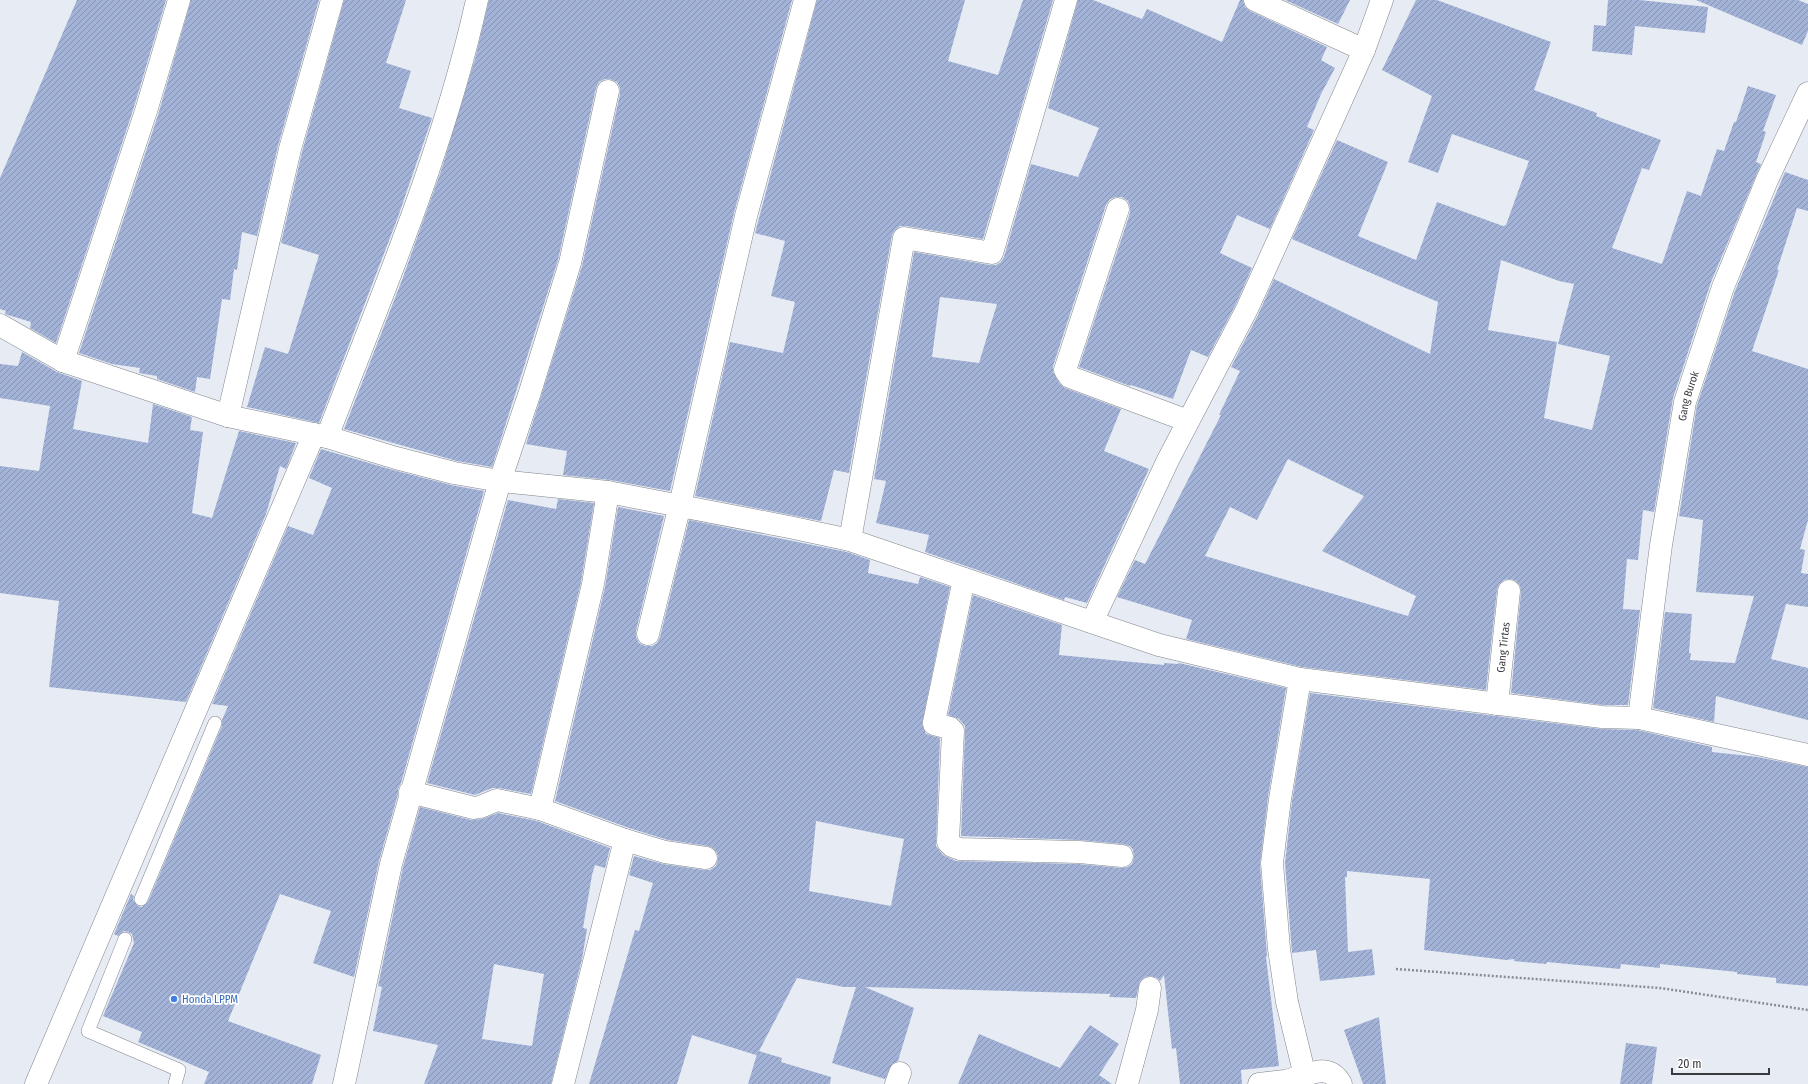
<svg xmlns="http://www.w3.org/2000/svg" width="1808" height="1084" font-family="'Fira Sans Condensed',sans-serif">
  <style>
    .building { fill: url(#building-hatch); fill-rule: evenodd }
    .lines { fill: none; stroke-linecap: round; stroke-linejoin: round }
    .service-casing { stroke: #81848c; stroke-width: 14 }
    .minor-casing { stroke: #81848c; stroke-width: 23 }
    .path { stroke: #898c91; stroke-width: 2.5; stroke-dasharray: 2 2; stroke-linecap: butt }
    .service { stroke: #fff; stroke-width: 13 }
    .minor { stroke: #fff; stroke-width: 22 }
    .shop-dot { fill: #3f7fe0; stroke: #fff; stroke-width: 1.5 }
    .labels { text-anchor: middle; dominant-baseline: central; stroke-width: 3.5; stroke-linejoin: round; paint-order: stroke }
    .street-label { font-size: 11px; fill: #393a3e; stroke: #fff }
    .shop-label { font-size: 11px; fill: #366cbe; stroke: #fff; text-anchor: start }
  </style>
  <defs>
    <pattern id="building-hatch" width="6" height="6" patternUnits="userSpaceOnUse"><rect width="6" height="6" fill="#a3b3d7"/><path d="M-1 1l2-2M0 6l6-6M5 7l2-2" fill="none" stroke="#8693b0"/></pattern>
  </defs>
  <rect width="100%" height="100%" fill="#e7ecf4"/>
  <!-- building -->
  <path class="building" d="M 77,0 L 166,0 L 134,107 L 56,343 L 30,328 L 31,322 L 8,315 L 5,314 L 6,311 L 0,309 L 0,178 Z
    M 191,0 L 319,0 L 278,146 L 257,236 L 242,232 L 237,270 L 234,269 L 230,300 L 222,299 L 210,379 L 197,377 L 195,392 L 157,379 L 157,376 L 139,373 L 140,368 L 112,364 L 79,353 L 158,115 Z
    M 344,0 L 406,0 L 386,63 L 411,71 L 399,108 L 432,118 L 398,217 L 319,423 L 247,407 L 265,347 L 288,354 L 319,255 L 281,243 L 302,152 Z
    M 489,0 L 792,0 L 734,213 L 670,491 L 610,480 L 563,475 L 567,451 L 526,444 L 582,266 L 620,94 L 620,88 L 617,82 L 610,79 L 605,79 L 599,82 L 596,88 L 558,260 L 492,467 L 457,461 L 344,429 L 402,280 L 441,171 L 475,59 Z
    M 817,0 L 965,0 L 948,61 L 998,75 L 1023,0 L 1053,0 L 983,239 L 906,226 L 900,226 L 895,230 L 892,235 L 849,473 L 834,470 L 821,521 L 695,496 L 730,342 L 783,353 L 795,302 L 771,296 L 785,241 L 755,233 Z
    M 1078,0 L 1093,0 L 1142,19 L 1147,9 L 1222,42 L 1240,0 L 1243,0 L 1245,7 L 1250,11 L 1327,47 L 1321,60 L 1335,68 L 1321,94 L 1307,127 L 1314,130 L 1270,229 L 1237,215 L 1220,253 L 1252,268 L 1236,304 L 1208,357 L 1191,350 L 1173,399 L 1131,385 L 1130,386 L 1079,367 L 1130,213 L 1130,207 L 1128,201 L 1122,197 L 1116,197 L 1110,199 L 1106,205 L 1053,366 L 1053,372 L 1060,384 L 1065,388 L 1121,409 L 1104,451 L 1149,469 L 1087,603 L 1065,597 L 1064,600 L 925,552 L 929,535 L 876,523 L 886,481 L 874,479 L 914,252 L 990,265 L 996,265 L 1001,262 L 1004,257 L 1031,164 L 1078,177 L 1099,128 L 1048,108 ZM 940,297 L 997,304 L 979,363 L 932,357 Z
    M 1285,0 L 1350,0 L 1338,24 Z
    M 1416,0 L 1437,0 L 1551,42 L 1534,90 L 1597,113 L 1596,116 L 1661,140 L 1649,170 L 1642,168 L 1612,248 L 1662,264 L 1687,191 L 1701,196 L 1717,149 L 1724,151 L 1734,122 L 1736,122 L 1748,86 L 1776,95 L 1763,131 L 1766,132 L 1756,162 L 1761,164 L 1711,282 L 1673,398 L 1654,512 L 1643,510 L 1638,560 L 1627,559 L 1623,609 L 1640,610 L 1628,705 L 1603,705 L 1511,693 L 1521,592 L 1520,586 L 1516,581 L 1511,579 L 1504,580 L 1499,584 L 1497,590 L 1486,690 L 1302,667 L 1186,639 L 1192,620 L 1117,597 L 1135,560 L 1145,564 L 1221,415 L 1219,415 L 1240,371 L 1231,367 L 1258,315 L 1274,279 L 1430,354 L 1438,302 L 1292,239 L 1337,140 L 1388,162 L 1358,236 L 1416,260 L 1437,202 L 1503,226 L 1506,225 L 1529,161 L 1452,134 L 1438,173 L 1408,162 L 1432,96 L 1382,70 ZM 1501,260 L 1559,281 L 1574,284 L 1558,344 L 1610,356 L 1592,430 L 1544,418 L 1557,342 L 1488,330 ZM 1288,459 L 1364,496 L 1322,551 L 1416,596 L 1408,616 L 1205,556 L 1230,507 L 1257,520 Z
    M 1608,0 L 1639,0 L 1708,7 L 1705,33 L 1635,26 L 1632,55 L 1592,51 L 1594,25 L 1606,26 Z
    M 1696,0 L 1798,0 L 1808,4 L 1808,31 L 1802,45 Z
    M 1785,172 L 1808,180 L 1808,211 L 1797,208 L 1777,270 L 1779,270 L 1752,351 L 1808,369 L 1808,520 L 1800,549 L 1805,550 L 1801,573 L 1808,574 L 1808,607 L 1786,604 L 1771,659 L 1808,668 L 1808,720 L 1716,696 L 1714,722 L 1653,708 L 1665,612 L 1692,614 L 1689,653 L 1691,653 L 1690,660 L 1735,663 L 1754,596 L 1696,592 L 1703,520 L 1679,516 L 1697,405 L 1735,291 Z
    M 22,352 L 57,372 L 82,381 L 73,429 L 148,443 L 153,404 L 192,417 L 190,430 L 203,432 L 192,513 L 212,518 L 239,431 L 296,443 L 286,469 L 280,466 L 266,514 L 186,702 L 49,687 L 59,601 L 0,593 L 0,466 L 39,471 L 50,406 L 0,398 L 0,364 L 18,366 Z
    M 321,449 L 393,470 L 451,485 L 484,491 L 401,783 L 398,789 L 398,794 L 379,861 L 354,977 L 313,963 L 331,911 L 280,894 L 228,1021 L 321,1055 L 312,1084 L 204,1084 L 209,1072 L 138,1042 L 142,1032 L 103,1016 L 134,943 L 132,934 L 128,932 L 124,931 L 118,936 L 114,934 L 131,894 L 134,896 L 133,900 L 138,906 L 142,907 L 148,902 L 222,726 L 222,720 L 228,706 L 212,704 L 288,526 L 313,535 L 332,488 L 309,478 Z
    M 558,499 L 594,503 L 581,582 L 531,794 L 499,788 L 492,788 L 475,795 L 427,783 L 508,500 L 556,509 Z
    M 618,507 L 664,516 L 636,631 L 636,637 L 639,643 L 645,646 L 652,646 L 657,643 L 660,637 L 689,520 L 847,552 L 870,560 L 868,573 L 918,584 L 920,577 L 950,587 L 922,724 L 926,734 L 940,738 L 936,846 L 943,855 L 956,861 L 1078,864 L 1121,868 L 1127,867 L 1132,864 L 1134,857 L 1133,850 L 1130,846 L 1123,844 L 1079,840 L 961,836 L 965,731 L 965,726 L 959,719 L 948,715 L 973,595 L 1062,625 L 1059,655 L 1164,665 L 1164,663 L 1178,664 L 1179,663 L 1286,688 L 1268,797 L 1260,864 L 1267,956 L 1266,957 L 1279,1066 L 1241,1070 L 1242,1084 L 1180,1084 L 1176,1048 L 1172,1049 L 1164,975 L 1160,981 L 1157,978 L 1151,976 L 1145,977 L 1140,981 L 1136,998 L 1109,997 L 1111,994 L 865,987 L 914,1008 L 898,1061 L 892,1064 L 885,1079 L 832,1063 L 856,987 L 844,987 L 797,978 L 759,1051 L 782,1058 L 781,1062 L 831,1077 L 830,1084 L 748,1084 L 757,1054 L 756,1055 L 692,1035 L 677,1084 L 589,1084 L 635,930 L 639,931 L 653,883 L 629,875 L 634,856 L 663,864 L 704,870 L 710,870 L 716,866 L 718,859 L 717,853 L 713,848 L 708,846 L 668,840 L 629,828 L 555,801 L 605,587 ZM 816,821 L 904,839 L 891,906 L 809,891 Z
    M 1310,693 L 1601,729 L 1637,730 L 1712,747 L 1712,752 L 1758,757 L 1808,767 L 1808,986 L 1776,983 L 1776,978 L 1737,974 L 1737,972 L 1660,964 L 1660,968 L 1621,964 L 1620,969 L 1547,962 L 1546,964 L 1514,961 L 1514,959 L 1506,960 L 1424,950 L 1430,879 L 1347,871 L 1347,877 L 1345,877 L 1348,952 L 1372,949 L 1375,975 L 1320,981 L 1316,950 L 1292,953 L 1285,863 L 1292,801 Z
    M 420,807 L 471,820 L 482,819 L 498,813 L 537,821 L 610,848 L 605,868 L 595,865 L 592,875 L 583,928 L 587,929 L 582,959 L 551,1084 L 424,1084 L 438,1045 L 373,1031 L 382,987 L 378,986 L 403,867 ZM 494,964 L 544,974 L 532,1046 L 482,1039 Z
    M 1379,1017 L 1386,1084 L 1363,1084 L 1344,1030 Z
    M 1090,1025 L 1119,1044 L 1099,1075 L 1112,1084 L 958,1084 L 979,1034 L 1060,1068 Z
    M 1626,1043 L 1657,1047 L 1652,1084 L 1620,1084 Z"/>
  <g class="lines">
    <defs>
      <path id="service" d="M 141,899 L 215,723
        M 125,939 L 88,1031 L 179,1070 L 175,1084"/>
      <g id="minor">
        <path d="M 1255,0 L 1364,50"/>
        <path d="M 1118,209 L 1065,370 L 1070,377 L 1188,421"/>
        <path d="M 0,325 L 63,361 L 228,416 L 327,437 L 396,458 L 454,473 L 500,481 L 608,492 L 789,527 L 850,540 L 1159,645 L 1300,679 L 1602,717 L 1639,718 L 1808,755"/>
        <path d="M 63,361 L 146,111 L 179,0"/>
        <path d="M 228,416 L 290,149 L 332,0"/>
        <path d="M 327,437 C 382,294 444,150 477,0"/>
        <path d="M 850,540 L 904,238 L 992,253 L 1066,0"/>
        <path d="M 964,579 L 934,722 L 934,724 L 950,728 L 953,731 L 948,842 L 952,846 L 960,849 L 1079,852 L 1122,856"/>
        <path d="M 1092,622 L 1168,460 L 1247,309 L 1364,50 L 1382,0"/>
        <path d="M 648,634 L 680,505 L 746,216 L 805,0"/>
        <path d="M 1300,679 L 1280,799 L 1272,863 L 1279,949 L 1287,1002 L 1305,1076"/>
        <path id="s1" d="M 1497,704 L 1509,591"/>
        <path id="s2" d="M 1639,718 L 1661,545 L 1685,402 L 1723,287 L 1767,180 L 1808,93"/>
        <path d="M 410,792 L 474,808 L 480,807 L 497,800 L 540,809 L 625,840 L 665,852 L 706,858"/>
        <path d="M 540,809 L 593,584 L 608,492"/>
        <path d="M 36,1084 L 314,434"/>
        <path d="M 344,1084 L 391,864 L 500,481 L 530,392 L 570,263 L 608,91"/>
        <path d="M 563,1084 L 625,840"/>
        <path d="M 896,1084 L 900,1073"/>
        <path d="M 1127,1084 L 1147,1010 L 1150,988"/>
        <path d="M 1259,1084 C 1268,1083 1276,1082 1285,1081 C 1305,1078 1327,1059 1341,1084"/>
      </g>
    </defs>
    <!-- service casing -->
    <use href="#service" class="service-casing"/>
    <!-- minor casing -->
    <use href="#minor" class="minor-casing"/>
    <!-- path -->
    <path class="path" d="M 1396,969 L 1660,988 L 1808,1010"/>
    <!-- service -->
    <use href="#service" class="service"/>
    <!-- minor -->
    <use href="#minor" class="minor"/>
  </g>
  <!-- markers -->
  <circle class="shop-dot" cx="174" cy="999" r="4"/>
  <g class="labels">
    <!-- street labels -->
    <g class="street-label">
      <text stroke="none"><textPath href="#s2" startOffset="326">Gang Burok</textPath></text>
      <text stroke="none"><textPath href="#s1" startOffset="57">Gang Tirtas</textPath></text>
    </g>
    <!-- shop labels -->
    <g class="shop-label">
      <text x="182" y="999">Honda LPPM</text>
    </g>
  </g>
  <!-- scale -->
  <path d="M1672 1068v6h97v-6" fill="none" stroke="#393a3e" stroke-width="2"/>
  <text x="1678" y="1068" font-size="12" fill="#393a3e" stroke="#ffffff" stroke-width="3" paint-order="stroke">20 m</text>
</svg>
